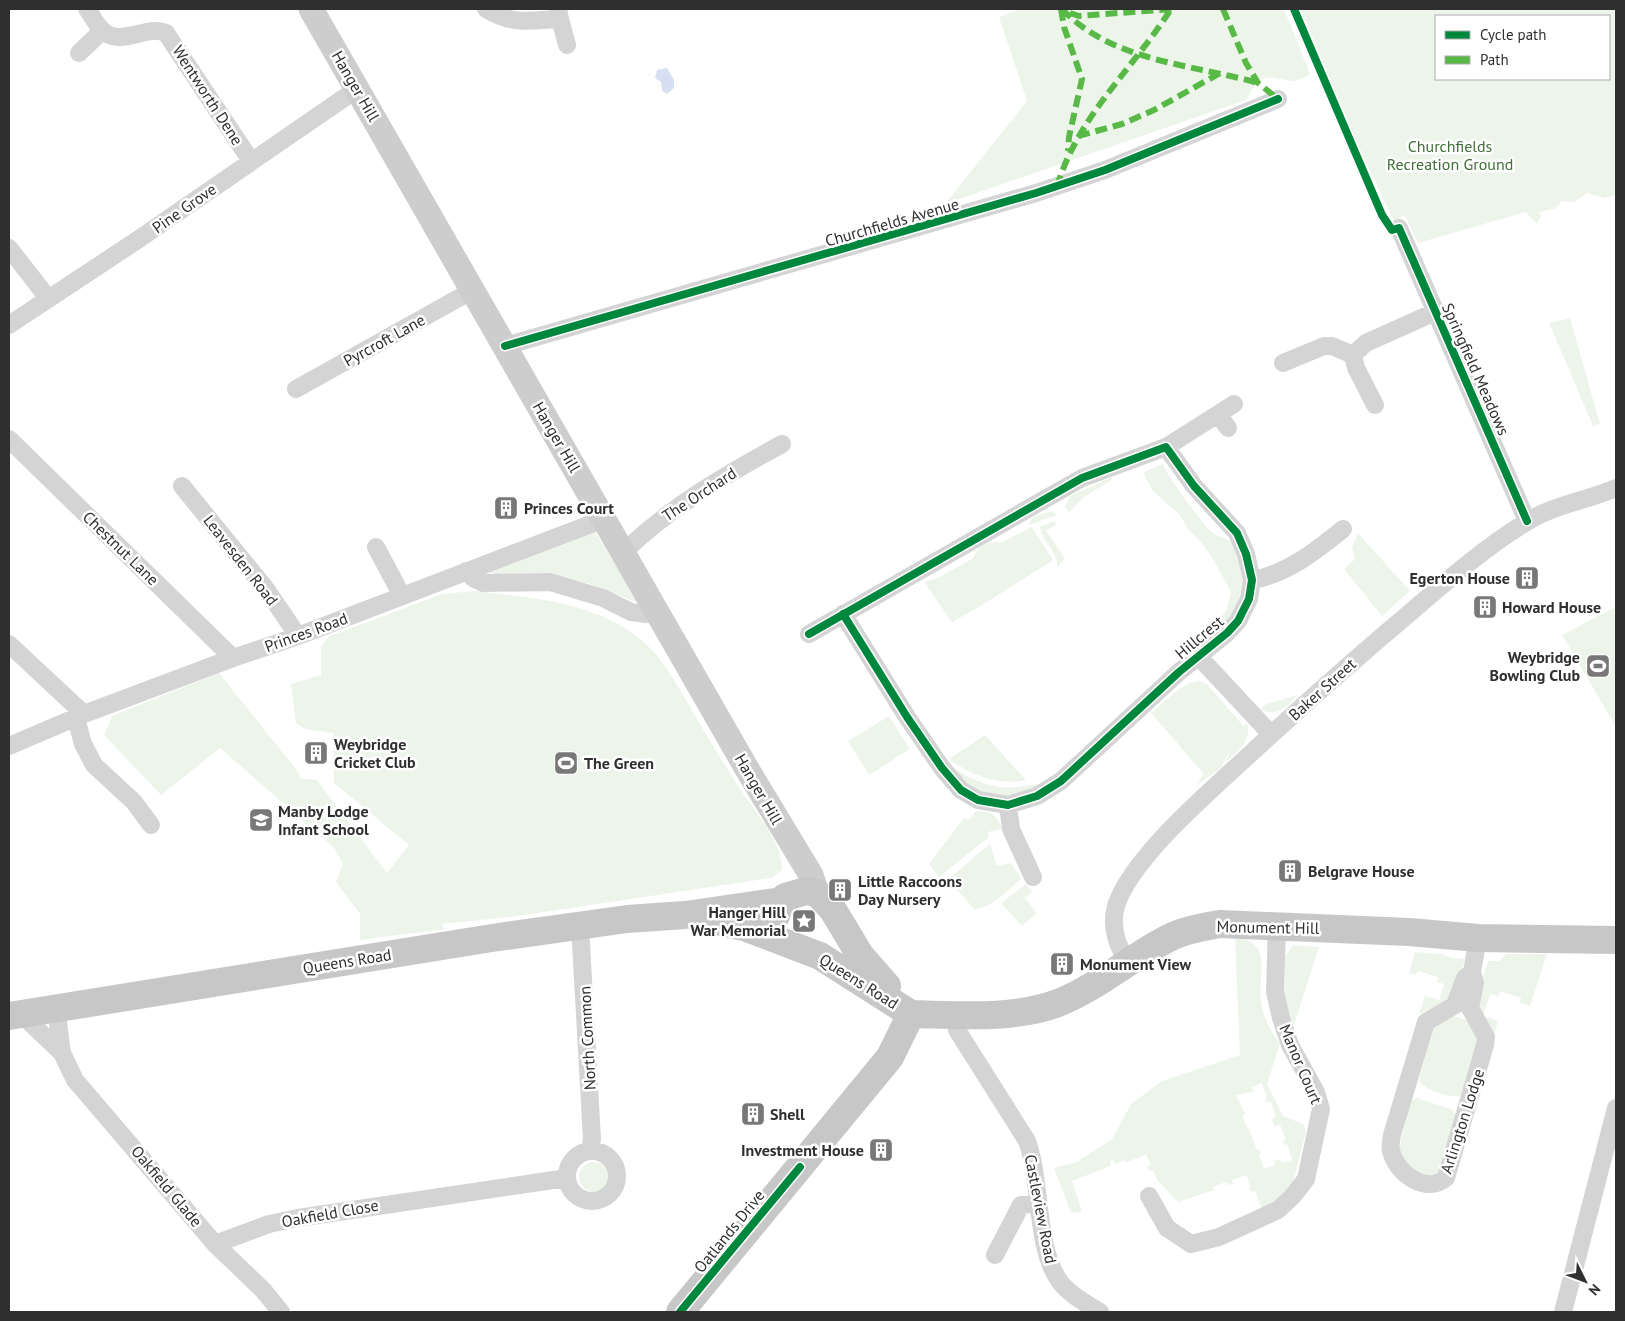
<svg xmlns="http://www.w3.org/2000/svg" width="1625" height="1321" font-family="'PT Sans',sans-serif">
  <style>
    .green { fill: #edf5eb; fill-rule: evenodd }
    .water { fill: #d7e0f3 }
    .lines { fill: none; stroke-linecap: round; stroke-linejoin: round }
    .minor { stroke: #d4d4d4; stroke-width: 18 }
    .secondary { stroke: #cdcdcd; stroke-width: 25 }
    .primary { stroke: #c7c7c7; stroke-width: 28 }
    .quiet { stroke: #58b947; stroke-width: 6; stroke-dasharray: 12 6; stroke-linecap: butt }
    .cycleway-casing { stroke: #fff; stroke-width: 11 }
    .cycleway { stroke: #00873e; stroke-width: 8 }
    .labels { text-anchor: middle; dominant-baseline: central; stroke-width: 5; stroke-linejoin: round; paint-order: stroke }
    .street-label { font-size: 16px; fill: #2f2f2f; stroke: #fff }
    .park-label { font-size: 16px; fill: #416e38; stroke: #fff }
    .poi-label { font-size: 16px; font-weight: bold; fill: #2f2f2f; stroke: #fff; text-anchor: start }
  </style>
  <rect width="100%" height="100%" fill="#fff"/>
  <!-- green -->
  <path class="green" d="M 1020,9 L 1284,9 L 1310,74 C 1305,77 1297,82 1292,81 C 1265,77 1261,72 1246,100 L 945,204 L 1027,101 L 999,17 Z
    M 1301,9 L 1616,9 L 1616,195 L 1604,198 L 1587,193 L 1574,202 L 1562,201 L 1555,209 L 1538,212 L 1541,216 L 1537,224 L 1526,212 L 1418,243 L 1405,216 L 1394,221 L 1352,133 ZM 1436,16 L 1609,16 L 1609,79 L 1436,79 Z
    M 1570,318 L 1600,424 L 1593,426 L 1549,323 Z
    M 1163,464 C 1169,478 1201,523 1213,533 C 1217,537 1225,537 1230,541 C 1234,544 1235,550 1237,555 C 1248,582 1240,603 1225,627 L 1218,622 L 1227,609 L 1231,592 L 1212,557 L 1200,541 L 1188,529 L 1180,515 L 1153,491 L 1143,473 Z
    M 1110,478 L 1113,479 L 1083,498 L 1069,512 L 1065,507 L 1070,496 Z
    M 1051,511 L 1057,515 L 1029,525 L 1033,517 Z
    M 1055,521 L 1056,525 L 1046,530 L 1065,559 L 1057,567 C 1058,551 1042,542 1040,527 Z
    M 1032,527 L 1053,560 C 1019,581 987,604 952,622 L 924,582 L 938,578 L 972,559 L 979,548 L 987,543 L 1002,542 Z
    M 595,532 L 639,603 L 590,584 L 548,573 L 495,574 L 490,572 L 493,564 Z
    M 1358,533 L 1410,591 L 1382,616 L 1344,569 L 1355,559 L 1352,548 Z
    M 474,591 C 535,598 602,602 649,647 C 664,661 675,682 686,700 C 702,728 719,756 737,784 C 752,808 783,842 782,870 L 771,878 L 511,917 L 441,924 L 445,929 L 360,940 L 360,914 L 336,882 L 343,864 L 334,848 L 220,748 L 161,795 L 104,735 L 112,716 L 219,673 L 299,773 L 299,778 L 317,780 L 387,873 L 409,845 L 334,783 L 333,733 L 305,729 L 296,723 L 291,684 L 321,675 L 321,646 L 330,636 L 442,594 Z
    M 1616,607 L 1616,727 L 1562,635 Z
    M 1218,629 L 1220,631 L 1183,662 L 1179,660 C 1182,646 1205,632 1218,629 Z
    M 1197,681 L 1206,683 L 1240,722 L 1244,726 L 1247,723 C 1253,741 1237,752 1225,763 L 1233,745 L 1221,768 L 1195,786 L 1204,774 L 1151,713 C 1165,701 1178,686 1197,681 Z
    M 1298,695 C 1286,707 1278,718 1260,709 L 1266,704 Z
    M 889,716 L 910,749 L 869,775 L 848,741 Z
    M 985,735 L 1026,780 C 998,786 971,775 949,759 Z
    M 947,765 C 968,777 990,790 1016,787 C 1026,786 1034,784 1043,784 L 1013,797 L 987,795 L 963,784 Z
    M 976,811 C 990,811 998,815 1002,829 L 988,832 L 989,837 L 939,877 L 929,864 L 964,818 L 969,820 Z
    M 990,844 L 997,866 L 1011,863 L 1021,879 C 1008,890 993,908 974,909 L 948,879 Z
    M 1026,884 L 1032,891 L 1025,898 L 1037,913 L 1022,926 L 1001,903 Z
    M 1235,937 C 1275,942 1257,974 1261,1002 C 1263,1017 1271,1032 1280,1044 L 1267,1084 L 1283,1116 L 1303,1124 L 1306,1132 L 1293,1183 L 1280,1198 L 1262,1209 L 1255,1191 L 1251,1192 L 1247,1175 L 1232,1180 L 1233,1184 L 1228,1185 L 1226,1182 L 1213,1187 L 1214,1190 L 1178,1202 L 1157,1180 L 1153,1170 L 1149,1171 L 1147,1167 L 1151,1165 L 1146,1154 L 1126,1163 L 1125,1160 L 1115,1164 L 1113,1160 L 1110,1161 L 1111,1166 L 1072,1181 L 1082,1212 L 1071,1213 L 1054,1168 L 1077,1162 L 1112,1139 L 1131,1104 L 1162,1081 L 1240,1055 ZM 1262,1083 L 1267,1099 L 1265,1100 L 1267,1103 L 1271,1102 L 1276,1117 L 1272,1119 L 1274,1126 L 1280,1125 L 1286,1140 L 1283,1141 L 1284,1145 L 1287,1144 L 1292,1160 L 1282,1163 L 1280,1159 L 1274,1161 L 1275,1165 L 1264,1169 L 1259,1155 L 1261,1153 L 1260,1149 L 1257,1150 L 1249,1129 L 1248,1129 L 1242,1116 L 1245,1114 L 1236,1095 L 1253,1092 L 1252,1087 Z
    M 1293,945 L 1319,947 L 1294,1025 L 1284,1004 L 1285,956 Z
    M 1415,952 L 1442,954 L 1452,958 L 1465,959 C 1454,996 1455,998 1419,1014 L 1425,996 L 1439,1000 L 1444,984 L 1437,982 L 1438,977 L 1418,971 L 1416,975 L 1409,973 Z
    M 1507,954 L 1547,954 L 1530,1006 L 1520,1003 L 1521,998 L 1500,991 L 1499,996 L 1490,994 L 1483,1016 L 1498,1021 L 1493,1039 C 1473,999 1475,1002 1488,961 L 1499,961 Z
    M 1451,1015 L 1466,1020 L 1479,1037 L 1465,1095 C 1454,1100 1424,1091 1419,1080 L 1432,1028 Z
    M 1417,1098 L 1451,1109 L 1457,1116 L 1441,1176 L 1435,1179 L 1412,1173 L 1401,1157 L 1399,1149 L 1411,1101 Z
    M579 1177a15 15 0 1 1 30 0a15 15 0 1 1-30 0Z"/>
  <!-- water -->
  <path class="water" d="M 667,68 L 674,80 L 674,88 L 667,94 L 662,91 L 661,82 L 655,78 L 657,70 Z"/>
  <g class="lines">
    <!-- minor -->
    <path class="minor" d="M 87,9 C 92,15 95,23 101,29 C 119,49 146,24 166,33 L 251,161
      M 486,9 C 515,26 529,20 560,19 L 558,9
      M 560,19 L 567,45
      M 79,53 L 102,31
      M 1399,228 L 1527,521
      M 9,248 L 48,298
      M 9,325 L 139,239 L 357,89
      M 505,346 L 1036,193 L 1105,170 L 1278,99
      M 1353,355 L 1366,343 L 1435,312
      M 1353,355 L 1356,368 L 1375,405
      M 1283,363 L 1324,346 L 1332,346 L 1353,355
      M 296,389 L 473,290
      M 1219,415 L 1228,428
      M 9,439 L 233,658
      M 1166,447 L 1234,404
      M 182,486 L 266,589 L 298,636
      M 376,547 L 402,596
      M 621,549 L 629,547 C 675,504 727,474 782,444
      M 466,571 L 473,578 L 483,583 L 550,582 L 603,598 L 631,612 L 646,614 L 657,611
      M 1252,580 C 1287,574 1316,551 1343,529
      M 809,634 L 1082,478 L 1166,447 L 1194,486 L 1237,533 L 1246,554 L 1252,580 L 1249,599 L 1238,621 L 1227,633 L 1179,672 L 1061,781 L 1037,796 L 1008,805 L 978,800 L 961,790 L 942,768 L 907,717 L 843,614
      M 9,644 L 84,714
      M 1199,657 L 1271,734
      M 76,718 L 83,744 L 94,765 L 134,802 L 151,825
      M 9,746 L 84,714 L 233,658 L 298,636 L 604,519
      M 1008,805 L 1011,829 L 1033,877
      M 580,926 L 592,1139 L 590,1151
      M 1128,962 C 1115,943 1109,920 1119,898 C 1140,851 1209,792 1248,756 C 1301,707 1356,658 1412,611 C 1448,580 1484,548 1525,523 C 1552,505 1586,501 1616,488
      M 1472,972 L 1465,978 L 1455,1005 L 1426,1022 L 1392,1135 C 1391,1140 1390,1146 1391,1151 C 1396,1173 1426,1195 1446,1178 L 1485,1045 L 1486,1037 L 1470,1008 L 1475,983 L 1472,972 L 1478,938
      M 56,1008 L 62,1053 L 75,1080 L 215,1244 L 263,1290 L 281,1312
      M 21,1014 L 62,1053
      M 955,1014 L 957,1030 L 1027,1141 C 1042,1182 1035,1248 1060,1282 C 1070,1295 1087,1304 1100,1312
      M567 1176a25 25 0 1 1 50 0a25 25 0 1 1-50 0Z
      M 1149,1196 L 1167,1228 L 1191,1244 L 1219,1237 L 1278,1210 L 1293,1196 L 1306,1179 L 1321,1109 L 1316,1092 L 1290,1045 L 1281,1018 L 1275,992 L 1277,925
      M 215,1244 L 269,1224 L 298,1218 L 567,1178
      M 995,1255 L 1021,1205 L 1038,1203
      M 1563,1312 L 1616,1108"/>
    <!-- secondary -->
    <path class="secondary" d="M 311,9 L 747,769 L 811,875 L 817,893"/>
    <!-- primary -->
    <path class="primary" d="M 776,916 L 779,905 L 785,897 L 806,891 L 817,893 L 833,910 L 860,955 L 887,986
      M 708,919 L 744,927 L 820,956 L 911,1014
      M 911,1014 C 959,1015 1012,1020 1058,1003 C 1099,987 1133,955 1173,936 C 1188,929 1204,927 1220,924 L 1409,932 L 1478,938 L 1616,940
      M 9,1016 L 492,938 L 627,919 L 685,915 L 782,901
      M 680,1312 L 890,1057 L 911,1014"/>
    <!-- quiet -->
    <path class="quiet" d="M 1061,9 L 1064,27 L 1082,79 L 1069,137 L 1068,151
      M 1062,9 C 1112,62 1192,64 1258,83
      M 1223,9 L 1246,63 L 1258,83 L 1278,99
      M 1070,13 L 1079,16 L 1172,9
      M 1078,136 L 1122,124 L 1154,110 L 1222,72
      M 1057,187 C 1077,117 1133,69 1171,9"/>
    <defs>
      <path id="cycleway" d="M 1294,9 L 1382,215 L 1392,230 L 1399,228 L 1527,521
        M 505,346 L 1036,193 L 1105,170 L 1278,99
        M 809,634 L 1082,478 L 1166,447 L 1194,486 L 1237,533 L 1246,554 L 1252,580 L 1249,599 L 1238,621 L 1227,633 L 1179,672 L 1061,781 L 1037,796 L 1008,805 L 978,800 L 961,790 L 942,768 L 907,717 L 843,614
        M 680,1312 L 800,1167"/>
    </defs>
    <!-- cycleway casing -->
    <use href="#cycleway" class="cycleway-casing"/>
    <!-- cycleway -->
    <use href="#cycleway" class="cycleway"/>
  </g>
  <!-- icons -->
  <defs>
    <symbol id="building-square" viewBox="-11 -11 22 22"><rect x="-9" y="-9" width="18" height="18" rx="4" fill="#787878" stroke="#fff"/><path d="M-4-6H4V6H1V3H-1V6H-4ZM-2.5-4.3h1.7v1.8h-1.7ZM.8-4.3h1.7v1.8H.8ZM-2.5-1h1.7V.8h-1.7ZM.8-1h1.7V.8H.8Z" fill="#fff"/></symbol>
    <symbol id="stadium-square" viewBox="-11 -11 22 22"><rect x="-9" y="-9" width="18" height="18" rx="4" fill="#787878" stroke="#fff"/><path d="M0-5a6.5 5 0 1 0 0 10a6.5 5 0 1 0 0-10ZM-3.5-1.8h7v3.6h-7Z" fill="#fff"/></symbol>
    <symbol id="school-square" viewBox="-11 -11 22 22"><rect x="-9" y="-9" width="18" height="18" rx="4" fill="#787878" stroke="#fff"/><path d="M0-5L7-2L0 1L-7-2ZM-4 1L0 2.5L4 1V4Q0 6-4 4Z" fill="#fff"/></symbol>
    <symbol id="sight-square" viewBox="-11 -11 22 22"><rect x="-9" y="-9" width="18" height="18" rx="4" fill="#787878" stroke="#fff"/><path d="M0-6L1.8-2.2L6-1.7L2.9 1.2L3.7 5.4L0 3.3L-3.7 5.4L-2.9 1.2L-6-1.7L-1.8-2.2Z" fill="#fff"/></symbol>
  </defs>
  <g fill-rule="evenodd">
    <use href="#building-square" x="492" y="494" width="28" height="28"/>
    <use href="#building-square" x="1513" y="564" width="28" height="28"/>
    <use href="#building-square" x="1471" y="593" width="28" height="28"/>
    <use href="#stadium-square" x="1584" y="652" width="28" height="28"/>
    <use href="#building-square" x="302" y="739" width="28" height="28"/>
    <use href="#stadium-square" x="552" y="749" width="28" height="28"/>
    <use href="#school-square" x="247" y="806" width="28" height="28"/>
    <use href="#building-square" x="1276" y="857" width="28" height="28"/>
    <use href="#building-square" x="826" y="876" width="28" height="28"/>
    <use href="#sight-square" x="790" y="907" width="28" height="28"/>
    <use href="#building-square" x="1048" y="950" width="28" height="28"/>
    <use href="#building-square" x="739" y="1100" width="28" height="28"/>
    <use href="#building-square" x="867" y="1136" width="28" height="28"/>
  </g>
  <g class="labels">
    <!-- street labels -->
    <g class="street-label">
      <text transform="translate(356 86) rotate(60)">Hanger Hill</text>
      <text transform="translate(208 95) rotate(57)">Wentworth Dene</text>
      <text transform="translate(184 208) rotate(-35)">Pine Grove</text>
      <text transform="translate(892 222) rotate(-16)">Churchfields Avenue</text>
      <text transform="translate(384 340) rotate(-29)">Pyrcroft Lane</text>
      <text transform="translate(1476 369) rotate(66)">Springfield Meadows</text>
      <text transform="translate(557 437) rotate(60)">Hanger Hill</text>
      <text transform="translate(699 494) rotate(-33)">The Orchard</text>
      <text transform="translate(121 548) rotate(44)">Chestnut Lane</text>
      <text transform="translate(241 560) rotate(52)">Leavesden Road</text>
      <text transform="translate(306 632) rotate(-20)">Princes Road</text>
      <text transform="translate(1199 637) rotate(-40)">Hillcrest</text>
      <text transform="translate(1322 689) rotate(-42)">Baker Street</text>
      <text transform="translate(759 789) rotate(60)">Hanger Hill</text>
      <text transform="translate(1268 927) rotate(1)">Monument Hill</text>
      <text transform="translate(347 961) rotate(-9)">Queens Road</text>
      <text transform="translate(859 981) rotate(32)">Queens Road</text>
      <text transform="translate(587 1038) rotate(-93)">North Common</text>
      <text transform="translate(1301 1064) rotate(67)">Manor Court</text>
      <text transform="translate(1462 1121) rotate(-72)">Arlington Lodge</text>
      <text transform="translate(167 1186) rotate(50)">Oakfield Glade</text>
      <text transform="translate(1041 1209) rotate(79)">Castleview Road</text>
      <text transform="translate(330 1213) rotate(-10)">Oakfield Close</text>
      <text transform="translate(729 1231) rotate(-51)">Oatlands Drive</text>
    </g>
    <!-- park labels -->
    <g class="park-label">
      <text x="1450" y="146">Churchfields<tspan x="1450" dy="18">Recreation Ground</tspan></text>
    </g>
    <!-- poi labels -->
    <g class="poi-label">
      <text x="524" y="508">Princes Court</text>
      <text x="1510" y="578" text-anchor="end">Egerton House</text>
      <text x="1502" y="607">Howard House</text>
      <text x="1580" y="657" text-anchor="end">Weybridge<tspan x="1580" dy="18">Bowling Club</tspan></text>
      <text x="334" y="744">Weybridge<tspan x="334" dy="18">Cricket Club</tspan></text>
      <text x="584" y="763">The Green</text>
      <text x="278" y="811">Manby Lodge<tspan x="278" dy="18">Infant School</tspan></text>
      <text x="1308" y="871">Belgrave House</text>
      <text x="858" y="881">Little Raccoons<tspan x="858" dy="18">Day Nursery</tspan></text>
      <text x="786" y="912" text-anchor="end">Hanger Hill<tspan x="786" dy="18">War Memorial</tspan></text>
      <text x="1080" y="964">Monument View</text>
      <text x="770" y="1114">Shell</text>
      <text x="864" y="1150" text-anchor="end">Investment House</text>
    </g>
  </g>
  <!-- border -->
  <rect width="1625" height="1321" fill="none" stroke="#2f2f2f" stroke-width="20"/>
  <!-- legend -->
  <rect x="1435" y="15" width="175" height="65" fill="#ffffff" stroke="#acacac"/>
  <rect x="1445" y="31" width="25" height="8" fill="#00873e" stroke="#acacac"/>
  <text x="1480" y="40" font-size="15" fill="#2f2f2f">Cycle path</text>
  <rect x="1445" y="56" width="25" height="8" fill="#58b947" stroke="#acacac"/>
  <text x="1480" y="65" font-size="15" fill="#2f2f2f">Path</text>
  <!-- north arrow -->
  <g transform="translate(1585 1281) rotate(132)" stroke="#ffffff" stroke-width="4" paint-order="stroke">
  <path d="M0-4L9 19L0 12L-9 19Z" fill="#2f2f2f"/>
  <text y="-8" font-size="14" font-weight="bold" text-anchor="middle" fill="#2f2f2f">N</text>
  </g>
</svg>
